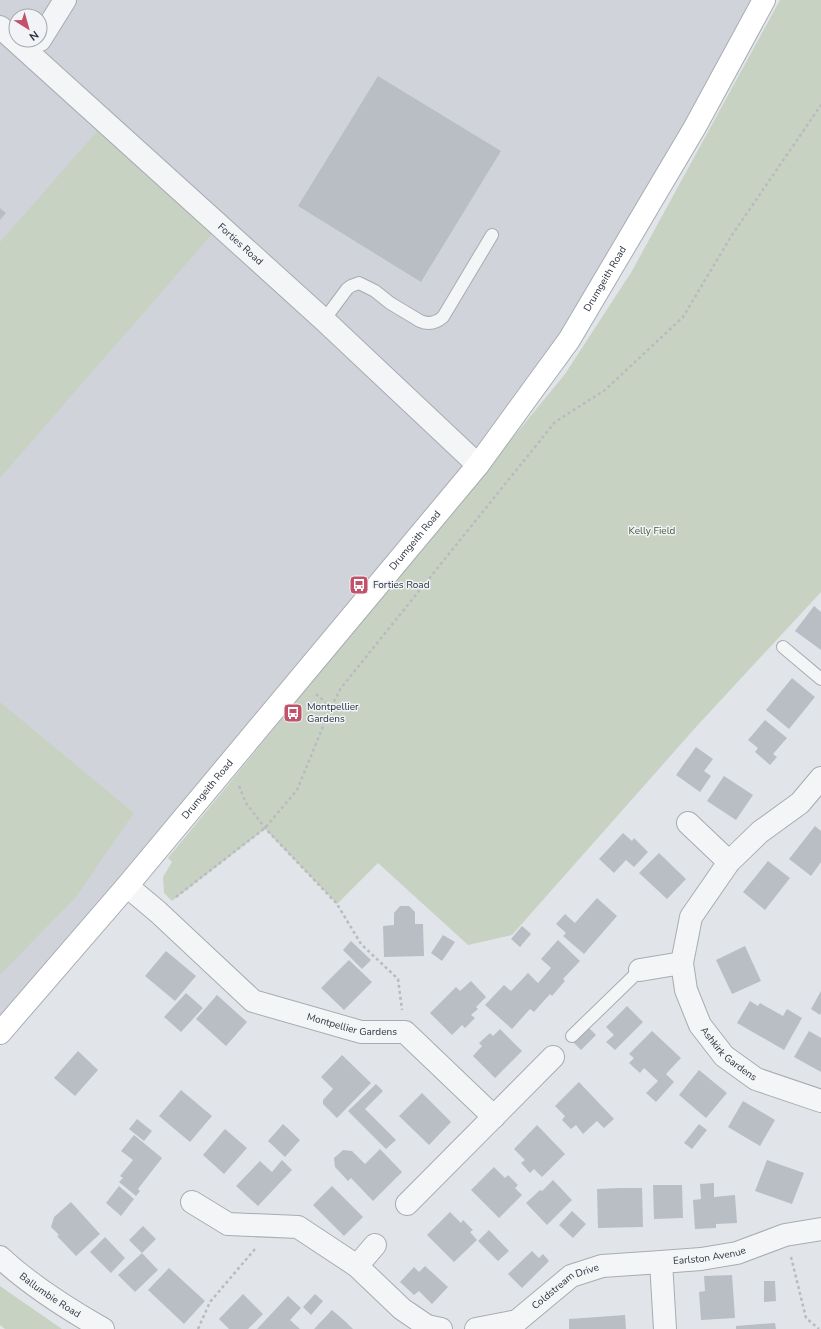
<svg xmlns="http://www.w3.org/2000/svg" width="821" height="1329" font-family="'Nunito Sans',sans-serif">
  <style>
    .built { fill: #d0d4da; fill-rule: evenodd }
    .green { fill: #c8d2c3 }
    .building { fill: #b9bec5 }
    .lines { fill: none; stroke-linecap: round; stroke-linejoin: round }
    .service-casing { stroke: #a7acb3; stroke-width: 14 }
    .minor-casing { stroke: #a7acb3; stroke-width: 24 }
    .tertiary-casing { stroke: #a7acb3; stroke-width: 24 }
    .secondary-casing { stroke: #a7acb3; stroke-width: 24 }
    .path { stroke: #b8bbc0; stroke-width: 2.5; stroke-dasharray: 3 3; stroke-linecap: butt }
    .service { stroke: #f4f5f7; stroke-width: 12 }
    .minor { stroke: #f4f5f7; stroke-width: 22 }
    .tertiary { stroke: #f4f5f7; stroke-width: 22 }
    .secondary { stroke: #fff; stroke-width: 22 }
    .labels { text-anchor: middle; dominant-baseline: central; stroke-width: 3; stroke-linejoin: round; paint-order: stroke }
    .street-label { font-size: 10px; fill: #2b343f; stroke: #f1f3f6 }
    .park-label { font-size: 10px; fill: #425a39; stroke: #f1f3f6 }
    .poi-label { font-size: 10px; fill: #2b343f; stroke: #f1f3f6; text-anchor: start }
  </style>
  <rect width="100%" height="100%" fill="#e1e5e9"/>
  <!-- built -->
  <path class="built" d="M 0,0 L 764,0 L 569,340 L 0,1033 ZM 16,16 L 40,16 L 40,40 L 16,40 Z"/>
  <!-- green -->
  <path class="green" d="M 780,0 L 821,0 L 821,592 L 696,727 L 512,935 L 468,945 L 378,863 L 337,904 L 265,829 L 172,901 L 164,893 L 163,877 L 172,862 L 168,858 L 565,374 L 632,271 Z
    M 105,122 L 220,225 L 0,478 L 0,242 Z
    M 0,702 L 134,813 L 76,897 L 0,975 Z
    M 0,1286 L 62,1329 L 5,1329 L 0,1325 Z"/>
  <!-- building -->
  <path class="building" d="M 378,76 L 501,151 L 421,282 L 298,206 Z
    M 0,208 L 6,213 L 0,220 Z
    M 814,606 L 821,612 L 821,650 L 795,631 Z
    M 792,678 L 815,697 L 789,729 L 766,710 Z
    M 765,720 L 787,738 L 773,754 L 777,757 L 770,765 L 755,752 L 758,748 L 748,740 Z
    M 696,747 L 713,759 L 704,771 L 711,776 L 700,792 L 676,775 Z
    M 724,776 L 753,795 L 736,820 L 707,801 Z
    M 815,826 L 821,831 L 821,862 L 811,876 L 789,859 Z
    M 623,833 L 632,841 L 634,838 L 648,852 L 634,867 L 626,860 L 614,873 L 599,859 Z
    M 659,853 L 686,879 L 667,899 L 639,873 Z
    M 768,861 L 790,878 L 765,910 L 743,892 Z
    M 597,898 L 617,916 L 584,954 L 563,936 L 566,933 L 556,924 L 565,914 L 575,923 Z
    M 400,906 L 409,906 L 415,912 L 415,924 L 423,924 L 424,956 L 384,957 L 383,926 L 394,925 L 394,913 Z
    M 522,926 L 531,934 L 520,947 L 511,939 Z
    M 443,935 L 455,942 L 442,961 L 431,953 Z
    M 558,940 L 580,961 L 563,979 L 565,981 L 552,996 L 550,994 L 534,1012 L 530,1009 L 512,1029 L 485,1005 L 504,985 L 511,991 L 528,973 L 538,983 L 551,968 L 541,959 Z
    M 351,941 L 371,960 L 362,969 L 343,950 Z
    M 745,946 L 761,981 L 732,994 L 716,960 Z
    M 166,951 L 196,976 L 175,1001 L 145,976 Z
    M 349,960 L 372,982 L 344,1010 L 321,988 Z
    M 471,981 L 486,997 L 476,1007 L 478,1009 L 471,1015 L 475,1018 L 465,1028 L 462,1025 L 452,1035 L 430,1013 L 456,987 L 460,991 Z
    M 821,991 L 821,1012 L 820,1015 L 811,1009 Z
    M 186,993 L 203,1008 L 181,1032 L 164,1017 Z
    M 217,995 L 247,1022 L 226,1046 L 196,1019 Z
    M 750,1001 L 758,1006 L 760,1003 L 783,1016 L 787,1009 L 802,1018 L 784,1050 L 737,1023 Z
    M 627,1006 L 643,1022 L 615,1050 L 606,1042 L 614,1035 L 606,1027 Z
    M 588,1027 L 596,1035 L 581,1050 L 573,1042 Z
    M 500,1029 L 522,1051 L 495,1078 L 473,1056 L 482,1046 L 479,1043 L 490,1033 L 493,1036 Z
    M 652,1031 L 681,1058 L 666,1074 L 674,1082 L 656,1102 L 646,1093 L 658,1081 L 644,1068 L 640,1073 L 629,1063 L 634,1058 L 629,1054 Z
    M 809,1031 L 821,1038 L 821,1072 L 794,1057 Z
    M 78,1051 L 98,1070 L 75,1096 L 54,1078 Z
    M 342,1055 L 371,1083 L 337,1118 L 323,1104 L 323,1100 L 333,1089 L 321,1077 Z
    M 699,1070 L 727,1093 L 706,1118 L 679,1095 Z
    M 579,1082 L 614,1119 L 604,1128 L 597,1121 L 583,1134 L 576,1125 L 571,1129 L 562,1120 L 565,1116 L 555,1106 Z
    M 376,1084 L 383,1091 L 365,1109 L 396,1140 L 386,1149 L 348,1111 Z
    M 181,1090 L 212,1116 L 190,1142 L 159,1116 Z
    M 422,1093 L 451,1122 L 429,1145 L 399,1116 Z
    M 743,1101 L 775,1120 L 760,1146 L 728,1127 Z
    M 137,1119 L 152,1131 L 144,1141 L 129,1129 Z
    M 283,1124 L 300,1140 L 285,1157 L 268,1141 Z
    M 699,1124 L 707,1130 L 692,1149 L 684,1143 Z
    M 537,1125 L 565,1154 L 542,1177 L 534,1169 L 530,1173 L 521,1163 L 525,1160 L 514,1149 Z
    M 225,1129 L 247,1148 L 224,1174 L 203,1155 Z
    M 134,1135 L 162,1158 L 138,1189 L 140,1191 L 136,1196 L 119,1182 L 123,1178 L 120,1176 L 133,1160 L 121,1151 Z
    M 380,1149 L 402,1172 L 373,1201 L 351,1178 L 348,1181 L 335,1167 L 334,1158 L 343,1150 L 352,1151 L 365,1164 Z
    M 282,1160 L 292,1170 L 258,1206 L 236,1186 L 260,1161 L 272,1172 Z
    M 767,1160 L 804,1173 L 792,1204 L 755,1191 Z
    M 494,1167 L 505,1178 L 508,1175 L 518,1185 L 515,1188 L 522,1195 L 499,1218 L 471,1190 Z
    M 553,1180 L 572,1200 L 547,1225 L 526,1203 L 540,1190 L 542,1191 Z
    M 714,1183 L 714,1197 L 735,1195 L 737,1223 L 716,1224 L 716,1228 L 695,1229 L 693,1200 L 701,1199 L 700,1184 Z
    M 653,1185 L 682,1185 L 683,1218 L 654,1219 Z
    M 119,1186 L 134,1199 L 121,1216 L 106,1203 Z
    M 332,1186 L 363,1217 L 344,1236 L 313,1205 Z
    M 619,1188 L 642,1188 L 643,1227 L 598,1228 L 597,1189 Z
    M 71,1202 L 100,1234 L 76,1256 L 57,1236 L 59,1235 L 51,1227 L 54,1217 Z
    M 572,1211 L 586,1224 L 573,1238 L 559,1225 Z
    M 450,1212 L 461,1223 L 463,1220 L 473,1230 L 470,1232 L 477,1240 L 454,1262 L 427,1235 Z
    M 143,1226 L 156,1239 L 142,1253 L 158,1270 L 135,1292 L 118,1275 L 142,1253 L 129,1240 Z
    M 489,1230 L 509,1251 L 498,1261 L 478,1241 Z
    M 105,1237 L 125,1258 L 111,1273 L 90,1252 Z
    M 532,1251 L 539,1258 L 543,1254 L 549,1261 L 522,1288 L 508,1274 Z
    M 425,1266 L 448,1287 L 432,1304 L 419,1291 L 414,1295 L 400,1282 L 414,1267 L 419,1272 Z
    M 169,1268 L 205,1301 L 184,1324 L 148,1290 Z
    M 732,1275 L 735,1318 L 701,1320 L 699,1292 L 705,1291 L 704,1276 Z
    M 764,1281 L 775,1281 L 776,1301 L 764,1302 Z
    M 243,1294 L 263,1314 L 248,1329 L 229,1329 L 219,1319 Z
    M 315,1294 L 323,1301 L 311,1315 L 303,1307 Z
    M 288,1296 L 301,1308 L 290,1320 L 300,1329 L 257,1329 Z
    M 332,1310 L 346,1322 L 353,1329 L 314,1329 Z
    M 625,1315 L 626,1329 L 569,1329 L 569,1319 Z
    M 775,1323 L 776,1329 L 736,1329 L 736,1326 Z"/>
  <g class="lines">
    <defs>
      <path id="service" d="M 324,320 L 347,289 L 351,286 L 359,283 L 375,291 L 390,303 L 420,321 C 429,325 436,323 443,317 L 492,235
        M 783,647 L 821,679
        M 572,1036 L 640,970"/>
      <g id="minor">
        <path id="s1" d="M 0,27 L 324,320 L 478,465"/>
        <path d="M 40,40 L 65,0"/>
        <path id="s2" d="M 821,778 L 800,803 L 760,832 L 729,862 L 691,917 L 682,963 L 686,990 L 700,1025 L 724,1056 L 756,1079 L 821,1101"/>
        <path d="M 688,823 L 729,862"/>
        <path id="s3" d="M 127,886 L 158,912 L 253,1001 L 361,1032 L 405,1032 L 494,1117"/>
        <path d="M 640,970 L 682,963"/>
        <path d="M 192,1202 L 228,1224 L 298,1227 L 357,1266 L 402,1309 L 427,1326 L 441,1329"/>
        <path d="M 407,1204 L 553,1057"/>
        <path d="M 357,1266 L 375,1245"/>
        <path id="s4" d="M 476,1329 L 517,1321 L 571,1276 L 602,1266 L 661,1262"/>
        <path id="s5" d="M 665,1329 L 661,1262 L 701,1259 L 737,1253 L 785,1235 L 821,1229"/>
      </g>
      <g id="tertiary">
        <path id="s6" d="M 0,1257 C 31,1286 66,1308 103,1329"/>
      </g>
      <g id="secondary">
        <path id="s7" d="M 0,1033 L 127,886 L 478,465 L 569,340 L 695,127 L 764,0"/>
      </g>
    </defs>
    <!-- service casing -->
    <use href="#service" class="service-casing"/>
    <!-- minor casing -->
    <use href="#minor" class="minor-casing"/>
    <!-- tertiary casing -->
    <use href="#tertiary" class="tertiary-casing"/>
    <!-- secondary casing -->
    <use href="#secondary" class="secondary-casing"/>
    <!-- path -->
    <path class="path" d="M 316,694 L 331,707
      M 239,786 L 246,803 L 265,828 L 337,904 L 361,944 L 398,979 L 402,1010
      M 176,897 L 265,828 L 297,790 L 331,707 L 341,688 L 555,422 L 605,390 L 683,317 L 732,235 L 821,105
      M 791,1257 L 806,1318 L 819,1329
      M 198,1329 L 210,1302 L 255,1249"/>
    <!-- service -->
    <use href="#service" class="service"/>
    <!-- minor -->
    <use href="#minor" class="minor"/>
    <!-- tertiary -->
    <use href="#tertiary" class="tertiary"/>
    <!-- secondary -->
    <use href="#secondary" class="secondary"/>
  </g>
  <!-- icons -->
  <defs>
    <symbol id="bus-square" viewBox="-11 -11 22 22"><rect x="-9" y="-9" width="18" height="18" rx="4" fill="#c35169" stroke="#f1f3f6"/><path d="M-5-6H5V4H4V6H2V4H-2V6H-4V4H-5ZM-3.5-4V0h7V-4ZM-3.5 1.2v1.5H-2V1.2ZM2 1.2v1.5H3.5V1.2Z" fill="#fff"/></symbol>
  </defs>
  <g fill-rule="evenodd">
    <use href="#bus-square" x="348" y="574" width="22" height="22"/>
    <use href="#bus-square" x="282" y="702" width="22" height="22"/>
  </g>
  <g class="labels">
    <!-- street labels -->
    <g class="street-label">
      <text stroke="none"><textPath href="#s1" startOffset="324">Forties Road</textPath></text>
      <text stroke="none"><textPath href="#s7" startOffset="968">Drumgeith Road</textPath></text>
      <text stroke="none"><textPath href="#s7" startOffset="644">Drumgeith Road</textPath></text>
      <text stroke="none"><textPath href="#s7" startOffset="320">Drumgeith Road</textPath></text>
      <text stroke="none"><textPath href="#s3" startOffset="273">Montpellier Gardens</textPath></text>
      <text stroke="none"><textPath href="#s2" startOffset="345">Ashkirk Gardens</textPath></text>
      <text stroke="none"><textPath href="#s5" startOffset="116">Earlston Avenue</textPath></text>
      <text stroke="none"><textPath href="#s4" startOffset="102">Coldstream Drive</textPath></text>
      <text stroke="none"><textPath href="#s6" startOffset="63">Ballumbie Road</textPath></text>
    </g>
    <!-- park labels -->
    <g class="park-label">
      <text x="652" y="531">Kelly Field</text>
    </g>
    <!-- poi labels -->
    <g class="poi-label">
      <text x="373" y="585">Forties Road</text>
      <text x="307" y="707">Montpellier<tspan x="307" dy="12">Gardens</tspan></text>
    </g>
  </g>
  <!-- north arrow -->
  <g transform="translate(28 28) rotate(143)"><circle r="19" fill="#f1f3f6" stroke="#a2a7ad"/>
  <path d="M0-3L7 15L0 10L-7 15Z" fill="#c35169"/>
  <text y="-6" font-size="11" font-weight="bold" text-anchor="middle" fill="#2b343f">N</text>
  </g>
</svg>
